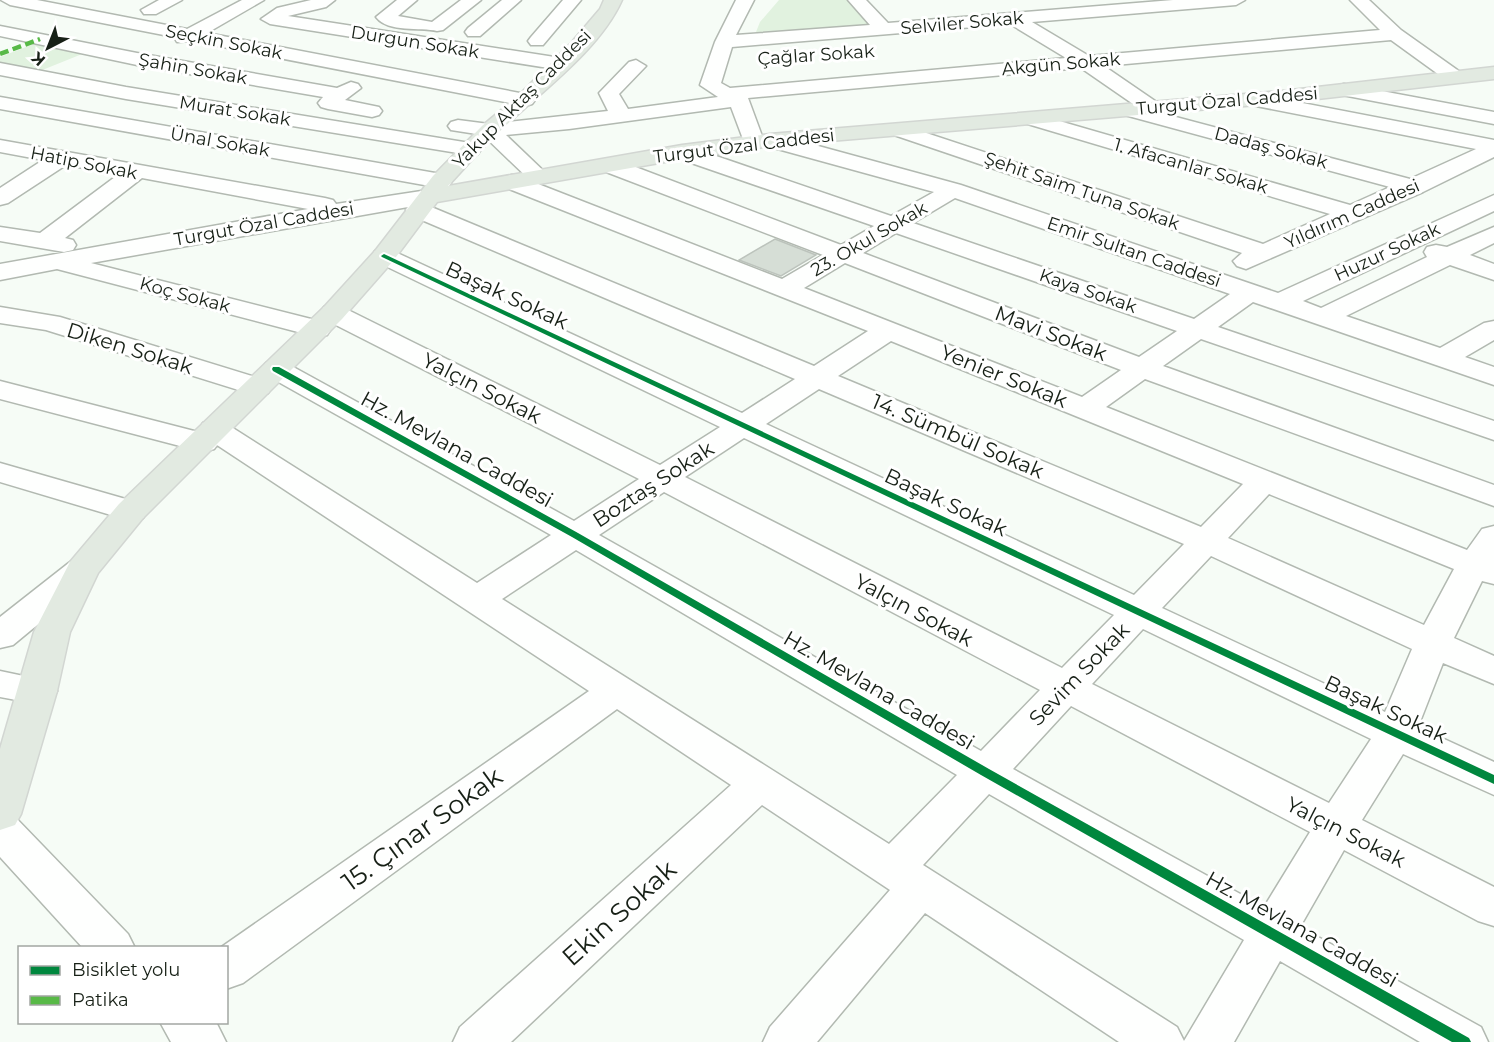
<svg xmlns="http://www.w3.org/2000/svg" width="1494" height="1042" font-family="Montserrat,sans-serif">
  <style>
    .green { fill: #e1f2df }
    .building { fill: #d6ded6; stroke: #bcc3bc; stroke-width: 1.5 }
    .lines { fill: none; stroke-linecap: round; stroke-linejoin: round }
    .minor-casing { stroke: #b2b9b1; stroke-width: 3 }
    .major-casing { stroke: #d2d6d2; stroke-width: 3 }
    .minor { fill: #fefffe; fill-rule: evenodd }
    .major { fill: #e2eae1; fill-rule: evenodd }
    .quiet { stroke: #58b947; stroke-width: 4.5; stroke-dasharray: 9 4.5; stroke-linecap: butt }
    .cycleway-casing { stroke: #fff; stroke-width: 4 }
    .cycleway { fill: #00873e; fill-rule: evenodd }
    .labels { text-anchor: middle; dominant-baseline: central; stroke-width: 6; stroke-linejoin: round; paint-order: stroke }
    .far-street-label { font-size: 18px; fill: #172016; stroke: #fff }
    .street-label { font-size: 21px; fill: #172016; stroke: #fff }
    .near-street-label { font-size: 26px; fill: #172016; stroke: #fff }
  </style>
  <rect width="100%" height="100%" fill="#f6fcf6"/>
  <!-- green -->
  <path class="green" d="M 779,0 L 849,0 L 877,28 L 761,37 L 756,32 L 760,22 Z
    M 39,42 L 87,52 L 40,71 L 0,62 L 0,57 Z"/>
  <!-- building -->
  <path class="building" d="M 775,239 L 816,255 L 781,276 L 739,260 Z"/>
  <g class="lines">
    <defs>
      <path id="minor" d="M 1,0 L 37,0 L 187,29 L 242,0 L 264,0 L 207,33 L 525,94 L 532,96 L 535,100 L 532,104 L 525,106 L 192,41 L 177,42 L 174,37 L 10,5 Z
        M 159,0 L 182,0 L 156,14 L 144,14 L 141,10 Z
        M 311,0 L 335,0 L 326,7 L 288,16 L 561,58 L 571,64 L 561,70 L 270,24 L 261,19 L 277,8 Z
        M 397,0 L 417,0 L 398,16 L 432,22 L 461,0 L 481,0 L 443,30 L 437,31 C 421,27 388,33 376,17 Z
        M 502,0 L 521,0 L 480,36 L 468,36 L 465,32 L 468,28 Z
        M 563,0 L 581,0 L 543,45 L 531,45 L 528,41 L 531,37 Z
        M 736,0 L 754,0 L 736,35 L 870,25 L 848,0 L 866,0 L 888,23 L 1173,0 L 1245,0 L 1236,5 L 1032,22 L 1089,56 L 1380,30 L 1350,0 L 1369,0 L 1401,30 L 1463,74 L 1466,78 L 1463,82 L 1449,82 L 1391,40 L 1104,66 L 1158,103 L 1161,107 L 1157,112 L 1410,179 L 1476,149 L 1251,105 L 1244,103 L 1241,99 L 1244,95 L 1251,93 L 1494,140 L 1494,157 L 1423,192 L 1246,269 L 1237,266 L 1233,261 L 1242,253 L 891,134 L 887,130 L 891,126 L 905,126 L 1263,244 L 1330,214 L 1021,122 L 1018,118 L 1021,114 L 1035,114 L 1350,205 L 1390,187 L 1121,114 L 1118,110 L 1121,106 L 1136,106 L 1081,68 L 748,98 L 762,136 L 778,135 L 961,185 L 1278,293 L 1494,195 L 1494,211 L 1303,301 L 1321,308 L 1427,257 L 1424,252 L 1427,247 L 1436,245 L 1447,247 L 1494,227 L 1494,243 L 1470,255 L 1494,264 L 1494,280 L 1450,265 L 1346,316 L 1440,348 L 1484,323 L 1494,321 L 1494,340 L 1465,357 L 1494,367 L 1494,385 L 1253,302 L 1218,327 L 1494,421 L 1494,440 L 1201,339 L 1163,366 L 1494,485 L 1494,506 L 1145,379 L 1106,407 L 1467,550 L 1482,529 L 1494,526 L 1494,584 L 1482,581 L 1454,638 L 1494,656 L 1494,684 L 1443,663 L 1418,727 L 1494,762 L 1494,795 L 1403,754 L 1362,820 L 1494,887 L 1494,926 L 1478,921 L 1344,850 L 1300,927 L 1481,1027 L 1488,1042 L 1420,1042 L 1280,961 L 1234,1042 L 1119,1042 L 925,913 L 817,1042 L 763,1042 L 770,1027 L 890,890 L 762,805 L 511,1042 L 453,1042 L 460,1027 L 731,785 L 617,709 L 243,983 L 226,989 L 226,948 L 220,948 L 589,691 L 217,445 L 214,449 L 203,452 L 0,399 L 0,381 L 202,433 L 199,429 L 203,423 L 214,420 L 225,423 L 477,583 L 551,535 L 266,375 L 262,369 L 266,363 L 276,360 L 286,363 L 574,521 L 639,479 L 324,319 L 320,313 L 324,307 L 333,305 L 342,307 L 660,465 L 720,427 L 375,261 L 372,256 L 375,251 L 384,249 L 393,251 L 742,413 L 795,379 L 410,215 L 406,210 L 408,207 L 91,263 L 327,323 L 331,329 L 327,335 L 317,337 L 57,269 L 0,280 L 0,264 L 308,209 L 142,178 L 65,238 L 73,240 L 76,245 L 73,250 L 64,252 L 0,241 L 0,227 L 40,233 L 119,174 L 66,165 L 8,203 L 0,205 L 0,188 L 43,160 L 0,152 L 0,140 L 325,198 L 333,200 L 336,204 L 428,190 L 436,192 L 440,197 L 436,202 L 424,204 L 814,366 L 868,331 L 504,187 L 501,182 L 504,177 L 512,175 L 531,181 L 483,135 L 451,130 L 448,126 L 451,122 L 458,120 L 489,124 L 608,111 L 599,93 L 629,62 L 636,60 L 646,66 L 619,94 L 628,109 L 718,97 L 700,85 L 715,42 ZM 1010,24 L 1066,58 L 730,88 L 721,83 L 732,47 ZM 731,107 L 746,147 L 754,148 L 763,145 L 934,192 L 891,216 L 690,147 L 674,147 L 671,152 L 674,157 L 874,226 L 841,245 L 617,160 L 601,160 L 598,165 L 601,170 L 823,255 L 782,279 L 533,182 L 547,182 L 550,177 L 506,135 L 569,129 ZM 955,198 L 1230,294 L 1194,319 L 913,223 ZM 896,233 L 1177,331 L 1139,357 L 863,253 ZM 845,263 L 1121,370 L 1082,397 L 804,288 ZM 891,341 L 1243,484 L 1201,527 L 838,376 ZM 819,389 L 1184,544 L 1134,595 L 766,424 ZM 744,438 L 1114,615 L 1062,668 L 685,477 ZM 664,492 L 1040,690 L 981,751 L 599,535 ZM 1269,494 L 1454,569 L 1424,625 L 1228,538 ZM 576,550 L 957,775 L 889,844 L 502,599 ZM 1211,556 L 1412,649 L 1385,712 L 1162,608 ZM 1143,629 L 1371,739 L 1329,803 L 1092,684 ZM 1071,706 L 1310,832 L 1264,907 L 1013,769 ZM 989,794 L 1244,940 L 1184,1041 L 1177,1027 L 923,865 Z
        M 0,26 L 137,53 L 337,88 L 351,82 L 358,84 L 361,88 L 345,100 L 379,107 L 382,111 L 379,115 L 372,117 L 328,109 L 321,107 L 318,103 L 323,97 L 137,65 L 0,36 Z
        M 0,63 L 126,87 L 470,143 L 478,144 L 481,149 L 478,154 L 470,155 L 126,99 L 0,75 Z
        M 1344,84 L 1494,112 L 1494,124 L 1337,94 L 1334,90 L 1337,86 Z
        M 0,97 L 441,174 L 449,176 L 452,181 L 449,186 L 441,188 L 0,109 Z
        M 0,307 L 60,317 L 268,381 L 272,387 L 268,393 L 258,396 L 46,330 L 0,323 Z
        M 0,463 L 143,504 L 147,511 L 143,518 L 131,521 L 0,482 Z
        M 82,559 L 94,562 L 99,570 L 94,578 L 13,645 L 0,648 L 0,617 L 70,562 Z
        M 0,671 L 52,682 L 57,691 L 52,700 L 38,704 L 0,697 Z
        M 0,813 L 15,817 L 128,934 L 135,948 L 83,948 L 0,857 Z
        M 160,1022 L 216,1022 L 226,1042 L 171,1042 Z"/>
      <path id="major" d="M 604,0 L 622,0 C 599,52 535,96 496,135 C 479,151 464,169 448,186 L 682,145 L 770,134 L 1282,91 L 1494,67 L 1494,79 L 1282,103 L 770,146 L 682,159 L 437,202 L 393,261 L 342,319 L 143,518 L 98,573 L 70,632 L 57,691 L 21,814 L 15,825 L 0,830 L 0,749 L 34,632 L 70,562 L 119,504 L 324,307 L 375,251 L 433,176 L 482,126 L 518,96 L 571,43 L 600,9 Z"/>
    </defs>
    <!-- minor casing -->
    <use href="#minor" class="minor-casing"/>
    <!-- major casing -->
    <use href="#major" class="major-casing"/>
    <!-- minor -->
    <use href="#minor" class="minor"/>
    <!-- major -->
    <use href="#major" class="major"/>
    <!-- quiet -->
    <path class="quiet" d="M 0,54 L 40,39"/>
    <defs>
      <path id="cycleway" d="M 384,254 L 1494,775 L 1494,784 L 382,257 L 381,256 Z
        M 273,367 L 279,367 L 578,533 L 989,769 L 1469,1038 L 1471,1042 L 1452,1042 L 981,775 L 572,537 L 273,371 L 272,369 Z"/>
    </defs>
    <!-- cycleway casing -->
    <use href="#cycleway" class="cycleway-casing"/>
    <!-- cycleway -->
    <use href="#cycleway" class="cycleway"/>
  </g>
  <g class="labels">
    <!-- far-street labels -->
    <g class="far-street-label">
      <text transform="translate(962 23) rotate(-5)">Selviler Sokak</text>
      <text transform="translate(224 42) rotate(11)">Seçkin Sokak</text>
      <text transform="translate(415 42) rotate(9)">Durgun Sokak</text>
      <text transform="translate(816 55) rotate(-4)">Çağlar Sokak</text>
      <text transform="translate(1061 64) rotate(-5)">Akgün Sokak</text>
      <text transform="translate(193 69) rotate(10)">Şahin Sokak</text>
      <text transform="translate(522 99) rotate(-45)">Yakup Aktaş Caddesi</text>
      <text transform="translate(1227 101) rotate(-5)">Turgut Özal Caddesi</text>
      <text transform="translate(235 111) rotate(9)">Murat Sokak</text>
      <text transform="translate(220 142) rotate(10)">Ünal Sokak</text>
      <text transform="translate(744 146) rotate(-7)">Turgut Özal Caddesi</text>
      <text transform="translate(1271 148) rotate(15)">Dadaş Sokak</text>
      <text transform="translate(84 163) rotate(11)">Hatip Sokak</text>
      <text transform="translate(1191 166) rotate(16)">1. Afacanlar Sokak</text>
      <text transform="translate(1082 191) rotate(19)">Şehit Saim Tuna Sokak</text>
      <text transform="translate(1352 214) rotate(-24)">Yıldırım Caddesi</text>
      <text transform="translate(264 224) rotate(-10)">Turgut Özal Caddesi</text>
      <text transform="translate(869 239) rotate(-30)">23. Okul Sokak</text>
      <text transform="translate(1134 252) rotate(19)">Emir Sultan Caddesi</text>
      <text transform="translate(1387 252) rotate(-25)">Huzur Sokak</text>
      <text transform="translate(1088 291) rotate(19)">Kaya Sokak</text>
      <text transform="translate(185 295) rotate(15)">Koç Sokak</text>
    </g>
    <!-- street labels -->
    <g class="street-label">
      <text transform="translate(507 295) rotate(25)">Başak Sokak</text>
      <text transform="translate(1051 333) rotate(21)">Mavi Sokak</text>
      <text transform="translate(130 348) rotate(17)">Diken Sokak</text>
      <text transform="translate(1004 376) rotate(22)">Yenier Sokak</text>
      <text transform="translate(482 388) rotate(27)">Yalçın Sokak</text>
      <text transform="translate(958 436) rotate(23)">14. Sümbül Sokak</text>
      <text transform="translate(457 449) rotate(29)">Hz. Mevlana Caddesi</text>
      <text transform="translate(653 484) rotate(-33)">Boztaş Sokak</text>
      <text transform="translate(946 502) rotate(25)">Başak Sokak</text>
      <text transform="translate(914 610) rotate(28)">Yalçın Sokak</text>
      <text transform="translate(1079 674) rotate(-46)">Sevim Sokak</text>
      <text transform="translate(879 690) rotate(30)">Hz. Mevlana Caddesi</text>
      <text transform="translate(1386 709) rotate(25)">Başak Sokak</text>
      <text transform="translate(1346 832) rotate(27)">Yalçın Sokak</text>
      <text transform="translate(1302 929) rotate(29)">Hz. Mevlana Caddesi</text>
    </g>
    <!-- near-street labels -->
    <g class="near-street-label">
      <text transform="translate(422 829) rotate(-36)">15. Çınar Sokak</text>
      <text transform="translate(619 913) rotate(-42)">Ekin Sokak</text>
    </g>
  </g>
  <!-- legend -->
  <rect x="18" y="946" width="210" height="78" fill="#ffffff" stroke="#a2a6a2" stroke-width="1.5"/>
  <rect x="30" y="966" width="30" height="9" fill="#00873e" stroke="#a2a6a2" stroke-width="1.5"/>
  <text x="72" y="976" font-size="18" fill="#172016">Bisiklet yolu</text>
  <rect x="30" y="996" width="30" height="9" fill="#58b947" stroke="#a2a6a2" stroke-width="1.5"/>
  <text x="72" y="1006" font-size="18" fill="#172016">Patika</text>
  <!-- north arrow -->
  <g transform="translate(48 48) rotate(222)" stroke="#ffffff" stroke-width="4.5" paint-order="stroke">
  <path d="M0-4.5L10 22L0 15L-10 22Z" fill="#172016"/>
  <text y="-9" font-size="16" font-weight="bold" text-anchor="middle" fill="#172016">K</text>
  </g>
</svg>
